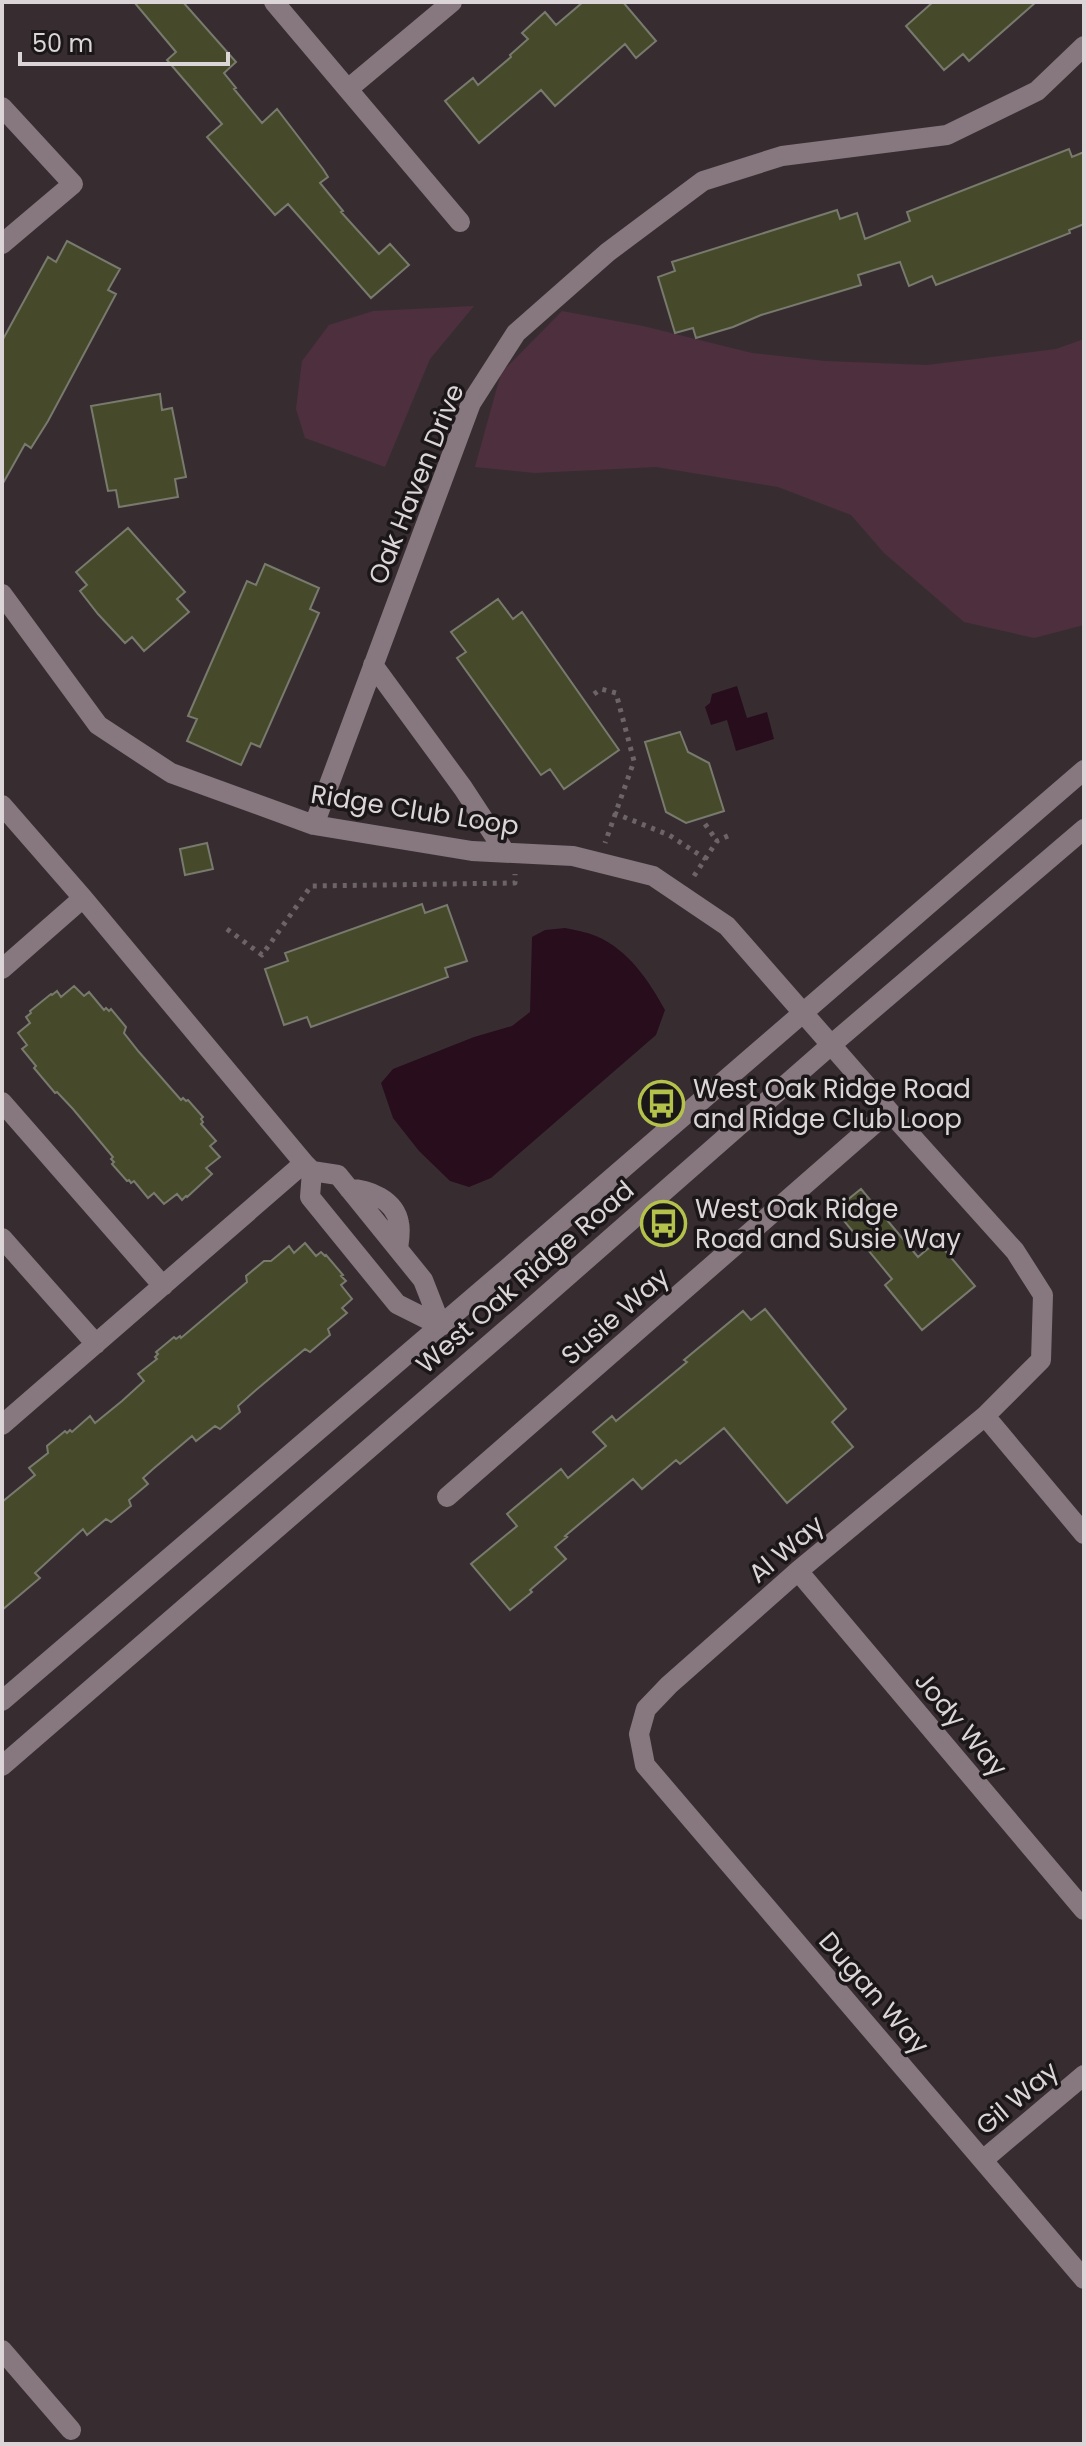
<svg xmlns="http://www.w3.org/2000/svg" width="1086" height="2446" font-family="Poppins,sans-serif">
  <style>
    .green { fill: #4e2f3e }
    .water { fill: #280d1c }
    .building { fill: #464a2a; stroke: #787a6e; stroke-width: 2 }
    .lines { fill: none; stroke-linecap: round; stroke-linejoin: round }
    .path { stroke: #6d6468; stroke-width: 5; stroke-dasharray: 4 6; stroke-linecap: butt }
    .minor { stroke: #87777e; stroke-width: 20 }
    .labels { text-anchor: middle; dominant-baseline: central; stroke-width: 7; stroke-linejoin: round; paint-order: stroke }
    .street-label { font-size: 26px; fill: #dcd5d8; stroke: #1b1719 }
    .poi-label { font-size: 26px; fill: #dcd5d8; stroke: #1b1719; text-anchor: start }
  </style>
  <rect width="100%" height="100%" fill="#372d31"/>
  <!-- green -->
  <path class="green" d="M 474,306 L 430,359 L 385,467 L 305,438 L 296,409 L 302,361 L 329,325 L 373,311 Z
    M 562,311 L 643,326 L 752,353 L 825,361 L 927,365 L 1056,349 L 1084,339 L 1084,625 L 1034,638 L 964,622 L 884,553 L 851,515 L 778,487 L 656,467 L 535,473 L 475,467 L 501,373 Z"/>
  <!-- water -->
  <path class="water" d="M 737,686 L 747,718 L 767,712 L 774,739 L 736,751 L 727,720 L 711,725 L 705,707 L 710,703 L 712,694 Z
    M 565,928 C 575,930 586,932 596,936 C 629,950 649,981 665,1010 L 656,1035 L 491,1178 L 469,1187 L 450,1181 L 419,1151 L 393,1118 L 381,1083 L 393,1069 L 474,1037 L 512,1026 L 530,1012 L 532,937 L 545,930 Z"/>
  <!-- building -->
  <path class="building" d="M 134,2 L 183,2 L 236,62 L 224,73 L 236,88 L 234,89 L 262,123 L 277,109 L 323,169 L 328,177 L 320,183 L 343,211 L 341,212 L 379,254 L 390,244 L 409,265 L 371,298 L 288,204 L 275,215 L 207,137 L 222,124 L 167,60 L 176,52 Z
    M 583,2 L 623,2 L 656,41 L 636,58 L 625,44 L 555,106 L 541,90 L 479,143 L 445,101 L 473,78 L 478,85 L 511,57 L 510,55 L 528,39 L 522,33 L 545,12 L 556,25 Z
    M 933,2 L 1036,2 L 969,61 L 963,54 L 944,70 L 906,26 Z
    M 1069,149 L 1072,157 L 1084,152 L 1084,224 L 1069,230 L 1070,233 L 936,285 L 932,276 L 909,286 L 900,262 L 858,275 L 861,285 L 761,315 L 733,327 L 696,338 L 693,328 L 675,333 L 658,277 L 675,271 L 672,262 L 837,210 L 840,219 L 857,213 L 865,239 L 910,221 L 907,212 Z
    M 67,241 L 120,269 L 108,290 L 116,294 L 48,421 L 31,448 L 25,444 L 2,485 L 2,341 L 48,257 L 56,262 Z
    M 160,394 L 162,410 L 172,408 L 186,477 L 175,479 L 178,497 L 119,507 L 116,490 L 108,491 L 91,406 Z
    M 128,528 L 185,592 L 177,599 L 189,612 L 144,651 L 132,637 L 125,643 L 98,614 L 80,591 L 87,585 L 76,572 Z
    M 265,564 L 319,588 L 310,609 L 319,613 L 260,747 L 251,743 L 241,765 L 187,741 L 197,719 L 188,716 L 247,581 L 256,585 Z
    M 498,599 L 513,619 L 522,612 L 619,750 L 564,789 L 550,769 L 541,775 L 457,658 L 466,652 L 451,632 Z
    M 680,732 L 688,752 L 709,763 L 724,811 L 686,823 L 666,812 L 645,742 Z
    M 207,843 L 213,869 L 185,875 L 180,849 Z
    M 422,904 L 425,913 L 447,905 L 467,961 L 445,968 L 448,977 L 311,1027 L 307,1017 L 284,1025 L 265,969 L 288,961 L 285,953 Z
    M 74,986 L 84,996 L 89,992 L 104,1010 L 106,1008 L 109,1011 L 111,1009 L 126,1027 L 124,1033 L 139,1052 L 181,1100 L 183,1098 L 186,1101 L 188,1100 L 203,1117 L 201,1119 L 203,1122 L 201,1124 L 216,1141 L 210,1146 L 220,1157 L 206,1168 L 212,1174 L 187,1197 L 186,1196 L 182,1200 L 177,1194 L 164,1204 L 154,1193 L 148,1198 L 134,1181 L 131,1183 L 129,1180 L 127,1181 L 112,1164 L 114,1162 L 111,1159 L 113,1157 L 73,1109 L 57,1092 L 55,1093 L 34,1068 L 36,1066 L 22,1049 L 27,1045 L 18,1033 L 30,1023 L 26,1017 L 31,1013 L 30,1011 L 51,994 L 52,995 L 57,991 L 61,997 Z
    M 861,1189 L 918,1257 L 937,1241 L 975,1286 L 922,1330 L 885,1285 L 892,1279 L 835,1210 Z
    M 305,1243 L 316,1256 L 321,1252 L 325,1256 L 326,1255 L 343,1275 L 341,1276 L 346,1281 L 341,1285 L 352,1299 L 342,1308 L 347,1313 L 328,1329 L 330,1335 L 310,1352 L 305,1349 L 256,1390 L 238,1406 L 240,1412 L 220,1429 L 215,1426 L 196,1441 L 192,1436 L 153,1469 L 143,1478 L 148,1484 L 129,1500 L 131,1506 L 111,1522 L 106,1519 L 87,1535 L 83,1529 L 35,1573 L 40,1578 L 2,1610 L 2,1502 L 35,1475 L 29,1468 L 48,1453 L 47,1446 L 65,1431 L 67,1433 L 70,1430 L 72,1432 L 90,1416 L 95,1423 L 122,1401 L 144,1381 L 138,1374 L 157,1359 L 155,1357 L 158,1354 L 156,1352 L 174,1337 L 176,1339 L 180,1336 L 181,1338 L 247,1282 L 246,1276 L 264,1261 L 271,1261 L 289,1246 L 294,1253 Z
    M 765,1309 L 846,1409 L 832,1422 L 853,1447 L 787,1503 L 724,1428 L 680,1464 L 676,1460 L 642,1489 L 633,1479 L 565,1536 L 567,1537 L 555,1547 L 566,1559 L 530,1590 L 532,1592 L 510,1610 L 471,1564 L 517,1526 L 507,1514 L 561,1469 L 568,1478 L 606,1446 L 593,1432 L 612,1416 L 616,1421 L 687,1362 L 684,1360 L 743,1311 L 751,1320 Z"/>
  <g class="lines">
    <!-- path -->
    <path class="path" d="M 594,694 L 601,689 L 616,693 L 634,761 L 605,843
      M 614,813 L 669,835 L 706,859
      M 705,824 L 717,841
      M 694,876 L 717,841 L 732,834
      M 227,929 L 262,955 L 311,886 L 515,883 L 515,874"/>
    <!-- minor -->
    <path class="minor" d="M 274,2 L 460,222
      M 348,89 L 452,2
      M 2,107 L 73,184 L 2,244
      M 2,594 L 98,725 L 171,773 L 314,825 L 472,851 L 573,856 L 653,876 L 727,926 L 889,1111 L 1015,1251 L 1043,1295 L 1041,1360 L 985,1416 L 798,1571 L 669,1685 L 646,1709 L 639,1734 L 645,1765 L 1084,2279
      M 373,665 L 463,788 L 505,852
      M 2,805 L 83,898 L 304,1163 L 2,1425
      M 314,825 L 471,403 L 516,333 L 608,252 L 703,181 L 782,156 L 947,135 L 1037,91 L 1084,46
      M 2,969 L 83,898
      M 2,1102 L 163,1286
      M 304,1163 L 312,1171 L 338,1175 L 423,1280 L 441,1326
      M 312,1171 L 310,1197 L 397,1304 L 441,1326
      M 349,1189 C 369,1189 395,1200 399,1223 C 401,1231 399,1241 398,1249
      M 2,1238 L 96,1344
      M 985,1416 L 1084,1534
      M 447,1497 L 889,1111
      M 798,1571 L 1084,1910
      M 2,1701 L 510,1266 L 1084,770
      M 2,1766 L 521,1317 L 831,1045 L 1084,829
      M 983,2160 L 1084,2075
      M 2,2350 L 71,2430"/>
  </g>
  <!-- icons -->
  <defs>
    <symbol id="bus-ring" viewBox="-11 -11 22 22"><circle r="9.5" fill="#1b1719" stroke="#b4c24b" stroke-width="1.5"/><path d="M-5-6H5V4H4V6H2V4H-2V6H-4V4H-5ZM-3.5-4V0h7V-4ZM-3.5 1.2v1.5H-2V1.2ZM2 1.2v1.5H3.5V1.2Z" fill="#b4c24b"/></symbol>
  </defs>
  <g fill-rule="evenodd">
    <use href="#bus-ring" x="636" y="1078" width="51" height="51"/>
    <use href="#bus-ring" x="638" y="1198" width="51" height="51"/>
  </g>
  <g class="labels">
    <!-- street labels -->
    <g class="street-label">
      <text transform="translate(416 484) rotate(-68)">Oak Haven Drive</text>
      <text transform="translate(415 810) rotate(9)">Ridge Club Loop</text>
      <text transform="translate(525 1277) rotate(-41)">West Oak Ridge Road</text>
      <text transform="translate(615 1316) rotate(-41)">Susie Way</text>
      <text transform="translate(786 1549) rotate(-40)">Al Way</text>
      <text transform="translate(961 1724) rotate(50)">Jody Way</text>
      <text transform="translate(874 1993) rotate(49)">Dugan Way</text>
      <text transform="translate(1017 2098) rotate(-40)">Gil Way</text>
    </g>
    <!-- poi labels -->
    <g class="poi-label">
      <text x="693" y="1089">West Oak Ridge Road<tspan x="693" dy="30">and Ridge Club Loop</tspan></text>
      <text x="695" y="1209">West Oak Ridge<tspan x="695" dy="30">Road and Susie Way</tspan></text>
    </g>
  </g>
  <!-- border -->
  <rect width="1086" height="2446" fill="none" stroke="#dcd5d8" stroke-width="8"/>
  <!-- scale -->
  <path d="M20 52v12h208v-12" fill="none" stroke="#dcd5d8" stroke-width="4"/>
  <text x="32" y="52" font-size="24" fill="#dcd5d8" stroke="#1b1719" stroke-width="6" paint-order="stroke">50 m</text>
</svg>
